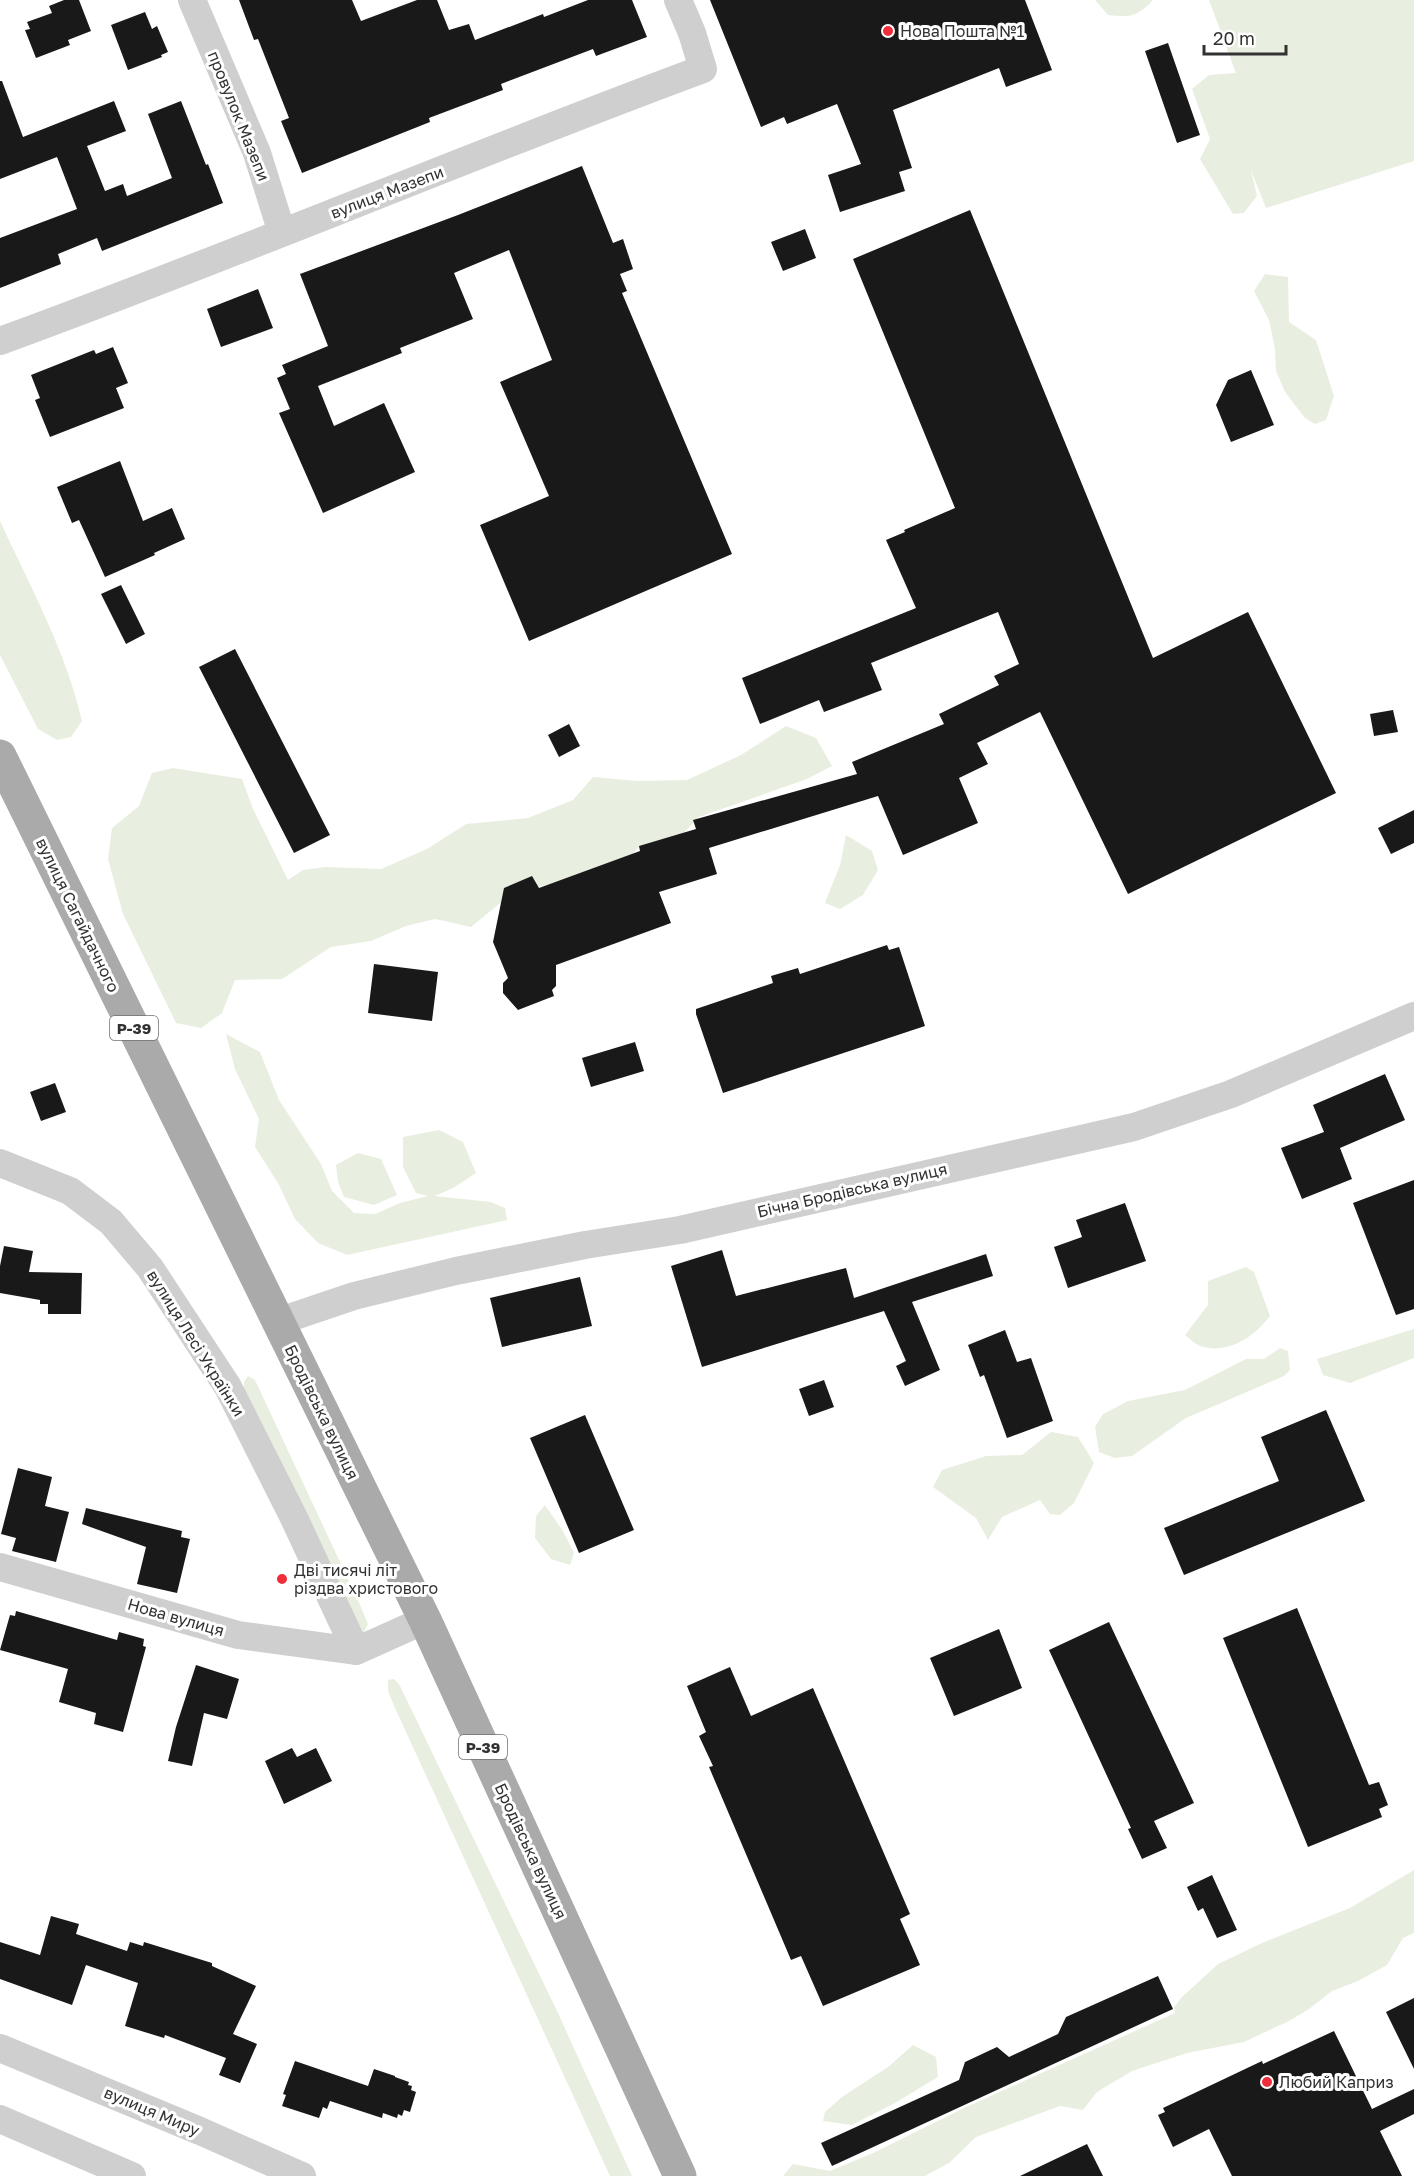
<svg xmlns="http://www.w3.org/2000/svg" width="1414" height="2176" font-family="'Golos Text',sans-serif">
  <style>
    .green { fill: #e8efe0 }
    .building { fill: #191919 }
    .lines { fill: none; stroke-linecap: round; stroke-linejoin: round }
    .street { stroke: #cfcfcf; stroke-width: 28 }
    .primary { stroke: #aaa; stroke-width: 33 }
    .poi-dot { fill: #f02d39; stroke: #fff; stroke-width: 2 }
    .labels { text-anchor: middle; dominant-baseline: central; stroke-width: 6; stroke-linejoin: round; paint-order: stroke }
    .shield { fill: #fff; stroke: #707070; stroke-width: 1.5 }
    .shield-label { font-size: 15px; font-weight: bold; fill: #323232 }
    .poi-label { font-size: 16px; fill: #323232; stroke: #fff; text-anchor: start }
    .street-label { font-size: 16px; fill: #323232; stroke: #fff }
  </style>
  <rect width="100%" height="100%" fill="#fff"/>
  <!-- green -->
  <path class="green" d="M 1095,0 L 1153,0 C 1136,18 1131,17 1108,15 Z
    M 1209,0 L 1414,0 L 1414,161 L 1266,208 L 1251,170 L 1257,196 L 1244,213 L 1233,214 L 1200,159 L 1210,139 L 1192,89 L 1209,75 L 1236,73 Z
    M 1265,274 L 1288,277 L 1289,322 L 1316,340 L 1334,396 L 1326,420 L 1315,424 L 1305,418 L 1285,392 L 1276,371 L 1275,349 L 1269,320 L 1254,291 Z
    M 0,521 C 30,586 66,651 82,721 L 71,737 L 57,740 L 38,729 L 0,655 Z
    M 786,726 L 816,738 L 832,766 L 807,779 L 699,817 L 681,836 L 640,846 L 619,869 L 589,878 L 541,886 L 509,896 L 471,927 L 435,919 L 406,926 L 371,941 L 331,947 L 282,979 L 235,980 L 222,1013 L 201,1028 L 176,1023 L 123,914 L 108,859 L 112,828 L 139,806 L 152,773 L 173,768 L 242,779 L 253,809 L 288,880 L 303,870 L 326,867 L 381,869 L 427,849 L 466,824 L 528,818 L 573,800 L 593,777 L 637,781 L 687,780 L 741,755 Z
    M 846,835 L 872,851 L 878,870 L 863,895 L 840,909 L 825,903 L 840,865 Z
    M 226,1034 L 260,1052 L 279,1100 L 321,1164 L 332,1191 L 354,1213 L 375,1214 L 400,1203 L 428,1196 L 416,1193 L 403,1167 L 403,1137 L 439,1130 L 463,1142 L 476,1173 L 453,1188 L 435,1196 L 491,1202 L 505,1208 L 507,1220 L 347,1255 L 318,1243 L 295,1219 L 279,1185 L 255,1147 L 259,1119 L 235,1069 Z
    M 358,1153 L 381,1159 L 397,1195 L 374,1205 L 344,1197 L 338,1182 L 336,1165 Z
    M 1246,1267 L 1254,1272 L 1270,1316 C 1254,1337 1228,1355 1200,1346 C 1195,1344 1189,1338 1185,1335 L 1208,1305 L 1208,1281 Z
    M 1414,1329 L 1414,1358 L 1350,1383 L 1323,1375 L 1317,1359 Z
    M 1280,1348 L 1288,1351 L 1290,1370 L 1284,1376 L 1186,1418 L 1132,1456 L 1115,1458 L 1099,1452 L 1095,1427 L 1103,1414 L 1128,1401 L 1185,1390 L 1246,1359 L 1264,1359 Z
    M 248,1376 L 255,1380 L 361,1607 L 368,1624 L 363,1634 L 244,1391 L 244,1382 Z
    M 1051,1432 L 1078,1437 L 1094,1463 L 1074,1503 L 1060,1515 L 1050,1514 L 1040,1500 L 1002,1517 L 988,1540 L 976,1518 L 933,1487 L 942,1470 L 986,1456 L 1022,1455 Z
    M 545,1505 L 563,1531 L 574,1553 L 570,1565 L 551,1559 L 535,1538 L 536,1516 Z
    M 394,1679 L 399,1684 L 558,2013 L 632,2176 L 610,2176 L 395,1708 L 388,1691 L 388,1680 Z
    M 1414,1870 L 1414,1933 L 1403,1938 L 1387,1965 L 1358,1981 L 1332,1991 L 1309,2009 L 1289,2021 L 1244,2042 L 1187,2053 L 1132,2071 L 1097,2092 L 1083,2110 L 1060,2106 L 976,2137 L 949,2163 L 925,2176 L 783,2176 L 793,2164 L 830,2171 L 873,2153 L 964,2108 L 1175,2013 L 1174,2007 L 1182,1997 L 1218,1964 L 1262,1943 L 1350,1908 Z
    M 913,2045 L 936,2057 L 938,2077 L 895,2103 L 852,2125 L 823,2121 L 825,2112 L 842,2097 L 888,2067 Z"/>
  <!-- building -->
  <path class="building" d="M 64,0 L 79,0 L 91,31 L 68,40 L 70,45 L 36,58 L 25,30 L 30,29 L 27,22 L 52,13 L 49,6 Z
    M 239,0 L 352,0 L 361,21 L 417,0 L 437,0 L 449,30 L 469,24 L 475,40 L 543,14 L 544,17 L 588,0 L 632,0 L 647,37 L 596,56 L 593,49 L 501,84 L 503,90 L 429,118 L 430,122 L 302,173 L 281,121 L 289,118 L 258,39 L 254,40 Z
    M 710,0 L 1025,0 L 1052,70 L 1006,87 L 999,68 L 893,110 L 912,168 L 899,172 L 905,191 L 840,212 L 828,175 L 861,164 L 837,104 L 787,124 L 784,117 L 761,127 Z
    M 145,12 L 152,29 L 157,26 L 168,52 L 161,55 L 162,57 L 128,70 L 111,25 Z
    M 1168,43 L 1200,135 L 1177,143 L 1145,51 Z
    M 0,81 L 2,81 L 23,137 L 114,101 L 126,131 L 87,146 L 105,191 L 123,184 L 127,196 L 172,178 L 148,114 L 181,101 L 206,165 L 208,164 L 223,203 L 102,251 L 97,238 L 58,254 L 61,264 L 0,288 L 0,238 L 77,209 L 57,157 L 0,179 Z
    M 582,166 L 613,243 L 623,239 L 633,269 L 620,274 L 627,291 L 622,293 L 732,554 L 529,641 L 480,525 L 549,496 L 500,382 L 552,360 L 509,250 L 454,273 L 473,319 L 400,348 L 402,353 L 318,386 L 334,426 L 384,403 L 415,472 L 323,513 L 279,413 L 290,409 L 277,378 L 286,374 L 282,365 L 328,346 L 300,274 L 458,215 Z
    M 970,210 L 1153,658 L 1248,612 L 1336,793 L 1128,894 L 1040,712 L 977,743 L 988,764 L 959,778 L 978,823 L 903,855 L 878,796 L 709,848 L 717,874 L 659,892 L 671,923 L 556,965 L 556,986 L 552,990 L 554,996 L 518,1010 L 503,993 L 503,983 L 508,978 L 493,942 L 504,888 L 532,876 L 539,888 L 640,851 L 639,846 L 696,829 L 693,820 L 857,774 L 852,762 L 944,724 L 939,714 L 999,685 L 994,676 L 1019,664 L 998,612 L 871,663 L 882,690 L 824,712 L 819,700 L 760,724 L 742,678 L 916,608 L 886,540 L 905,532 L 904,530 L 955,508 L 853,259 Z
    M 805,229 L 816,258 L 783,271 L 771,242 Z
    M 258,289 L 273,328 L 221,347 L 207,309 Z
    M 113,347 L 128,383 L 116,388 L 124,408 L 50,437 L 35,400 L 40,398 L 31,375 L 94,350 L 96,354 Z
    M 1251,370 L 1274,425 L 1231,442 L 1216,405 L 1228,380 Z
    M 120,461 L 143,521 L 172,508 L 185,539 L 154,553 L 155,555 L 105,577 L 79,520 L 72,523 L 57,487 Z
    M 121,585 L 145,634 L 126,644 L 101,594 Z
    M 235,649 L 330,835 L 294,853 L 199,667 Z
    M 1393,710 L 1398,732 L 1374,736 L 1370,714 Z
    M 569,724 L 580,746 L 559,757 L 548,735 Z
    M 1414,810 L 1414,843 L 1391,854 L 1378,828 Z
    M 887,945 L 889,950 L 899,947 L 925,1026 L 723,1093 L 696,1014 L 696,1009 L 773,983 L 771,976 L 798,968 L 800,974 Z
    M 374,964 L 438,972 L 432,1021 L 368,1013 Z
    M 635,1042 L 644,1071 L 591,1087 L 582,1058 Z
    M 1385,1074 L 1405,1120 L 1340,1148 L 1352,1179 L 1302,1199 L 1281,1148 L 1324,1132 L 1313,1105 Z
    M 55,1083 L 66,1112 L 41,1121 L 30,1092 Z
    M 1414,1180 L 1414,1309 L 1396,1315 L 1353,1203 Z
    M 1125,1203 L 1146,1261 L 1068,1288 L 1054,1247 L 1082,1237 L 1076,1220 Z
    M 4,1246 L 33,1251 L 29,1272 L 82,1273 L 81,1314 L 48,1314 L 48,1304 L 40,1304 L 40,1300 L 0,1293 L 0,1266 Z
    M 722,1250 L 736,1296 L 846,1268 L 854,1298 L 986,1254 L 993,1276 L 912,1302 L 940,1370 L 905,1386 L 896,1366 L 906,1361 L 884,1311 L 702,1367 L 671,1266 Z
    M 580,1277 L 592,1326 L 502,1347 L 490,1298 Z
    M 1005,1330 L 1017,1362 L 1031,1358 L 1053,1421 L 1007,1438 L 984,1375 L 980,1377 L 968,1345 Z
    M 824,1380 L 834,1407 L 809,1416 L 799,1389 Z
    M 1326,1410 L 1365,1501 L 1184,1575 L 1164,1528 L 1279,1481 L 1261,1437 Z
    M 585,1415 L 634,1530 L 579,1553 L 530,1438 Z
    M 18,1468 L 52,1477 L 45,1506 L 69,1512 L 56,1562 L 12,1551 L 16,1538 L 1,1534 Z
    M 86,1508 L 182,1531 L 181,1537 L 190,1539 L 177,1593 L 137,1584 L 146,1547 L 82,1524 Z
    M 1297,1608 L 1369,1785 L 1379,1782 L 1388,1805 L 1379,1809 L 1382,1817 L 1308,1847 L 1223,1638 Z
    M 16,1611 L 117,1640 L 119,1632 L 144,1639 L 143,1646 L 146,1647 L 123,1732 L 94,1724 L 96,1713 L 59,1702 L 68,1669 L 0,1650 L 10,1615 L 15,1616 Z
    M 1109,1622 L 1194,1803 L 1154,1821 L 1167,1848 L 1142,1859 L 1128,1829 L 1131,1828 L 1049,1650 Z
    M 999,1629 L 1022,1688 L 954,1716 L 930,1658 Z
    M 196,1665 L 239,1679 L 227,1719 L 204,1713 L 192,1766 L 168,1761 L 176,1727 Z
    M 730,1667 L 751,1716 L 813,1688 L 910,1914 L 900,1919 L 920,1965 L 823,2006 L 801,1956 L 791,1960 L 709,1767 L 713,1766 L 699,1736 L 706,1732 L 687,1686 Z
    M 292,1748 L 297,1757 L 316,1748 L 332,1781 L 284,1804 L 265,1761 Z
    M 1212,1875 L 1237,1930 L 1217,1938 L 1203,1908 L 1198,1911 L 1187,1887 Z
    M 51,1916 L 79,1924 L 76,1934 L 127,1951 L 130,1942 L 143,1946 L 144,1942 L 212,1963 L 212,1966 L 256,1986 L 233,2034 L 257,2044 L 240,2083 L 219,2075 L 226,2058 L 165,2035 L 164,2038 L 125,2026 L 138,1983 L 86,1965 L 72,2005 L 0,1979 L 0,1942 L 40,1955 Z
    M 1158,1976 L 1173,2009 L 832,2166 L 821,2143 L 959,2080 L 965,2062 L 997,2047 L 1009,2057 L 1058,2034 L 1066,2017 Z
    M 1414,1998 L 1414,2069 L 1386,2012 Z
    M 1334,2031 L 1372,2109 L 1414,2089 L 1414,2114 L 1380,2131 L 1402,2176 L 1232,2176 L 1209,2129 L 1173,2147 L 1158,2115 L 1165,2112 L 1163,2108 L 1262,2061 L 1263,2064 Z
    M 295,2061 L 368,2086 L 374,2069 L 395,2076 L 395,2077 L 409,2082 L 408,2085 L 412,2086 L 411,2090 L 416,2092 L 410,2112 L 404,2110 L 402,2116 L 398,2114 L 397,2118 L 383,2113 L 382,2118 L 330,2101 L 327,2109 L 323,2107 L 319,2118 L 282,2106 L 286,2095 L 283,2094 Z
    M 1087,2144 L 1103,2176 L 1020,2176 Z"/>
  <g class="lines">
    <!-- street -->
    <path class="street" d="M 192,0 L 257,153 L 282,233
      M 0,341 C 236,255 468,156 703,69 L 692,33 L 678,0
      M 0,1163 L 70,1191 L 111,1222 L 150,1268 L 228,1387 L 294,1518 L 356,1651
      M 277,1322 L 354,1296 L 456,1271 L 585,1245 L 680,1230 L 1134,1127 L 1231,1094 L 1414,1016
      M 0,1567 L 238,1635 L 356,1651
      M 356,1651 L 425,1620
      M 0,2048 L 200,2131 L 302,2176
      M 0,2119 L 132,2176"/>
    <!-- primary -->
    <path class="primary" d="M 0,756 L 425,1620 L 680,2176"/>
  </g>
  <!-- markers -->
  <g class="poi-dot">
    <circle cx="888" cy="31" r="6"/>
    <circle cx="282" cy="1579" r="6"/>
    <circle cx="1267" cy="2082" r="6"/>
  </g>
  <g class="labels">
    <!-- shield labels -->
    <g class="shield">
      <rect x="110" y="1016" width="48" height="24" rx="4.5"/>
      <rect x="459" y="1735" width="48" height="24" rx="4.5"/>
    </g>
    <g class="shield-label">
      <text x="134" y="1028">Р-39</text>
      <text x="483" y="1747">Р-39</text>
    </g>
    <!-- poi labels -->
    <g class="poi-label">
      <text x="900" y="31">Нова Пошта №1</text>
      <text x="294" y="1570">Дві тисячі літ<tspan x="294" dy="18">різдва христового</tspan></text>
      <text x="1279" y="2082">Любий Каприз</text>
    </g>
    <!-- street labels -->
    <g class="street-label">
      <text transform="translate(239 116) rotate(68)">провулок Мазепи</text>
      <text transform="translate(387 192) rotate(-21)">вулиця Мазепи</text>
      <text transform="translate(78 915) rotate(64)">вулиця Сагайдачного</text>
      <text transform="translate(852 1190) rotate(-13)">Бічна Бродівська вулиця</text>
      <text transform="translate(196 1343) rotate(58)">вулиця Лесі Українки</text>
      <text transform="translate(322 1412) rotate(64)">Бродівська вулиця</text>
      <text transform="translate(176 1617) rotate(16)">Нова вулиця</text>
      <text transform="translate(531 1851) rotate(65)">Бродівська вулиця</text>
      <text transform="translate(152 2111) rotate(23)">вулиця Миру</text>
    </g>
  </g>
  <!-- scale -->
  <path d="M1204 45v9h82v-9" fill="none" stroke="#323232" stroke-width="3"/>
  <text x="1213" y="45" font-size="18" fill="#323232" stroke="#ffffff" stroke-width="4.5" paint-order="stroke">20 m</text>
</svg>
